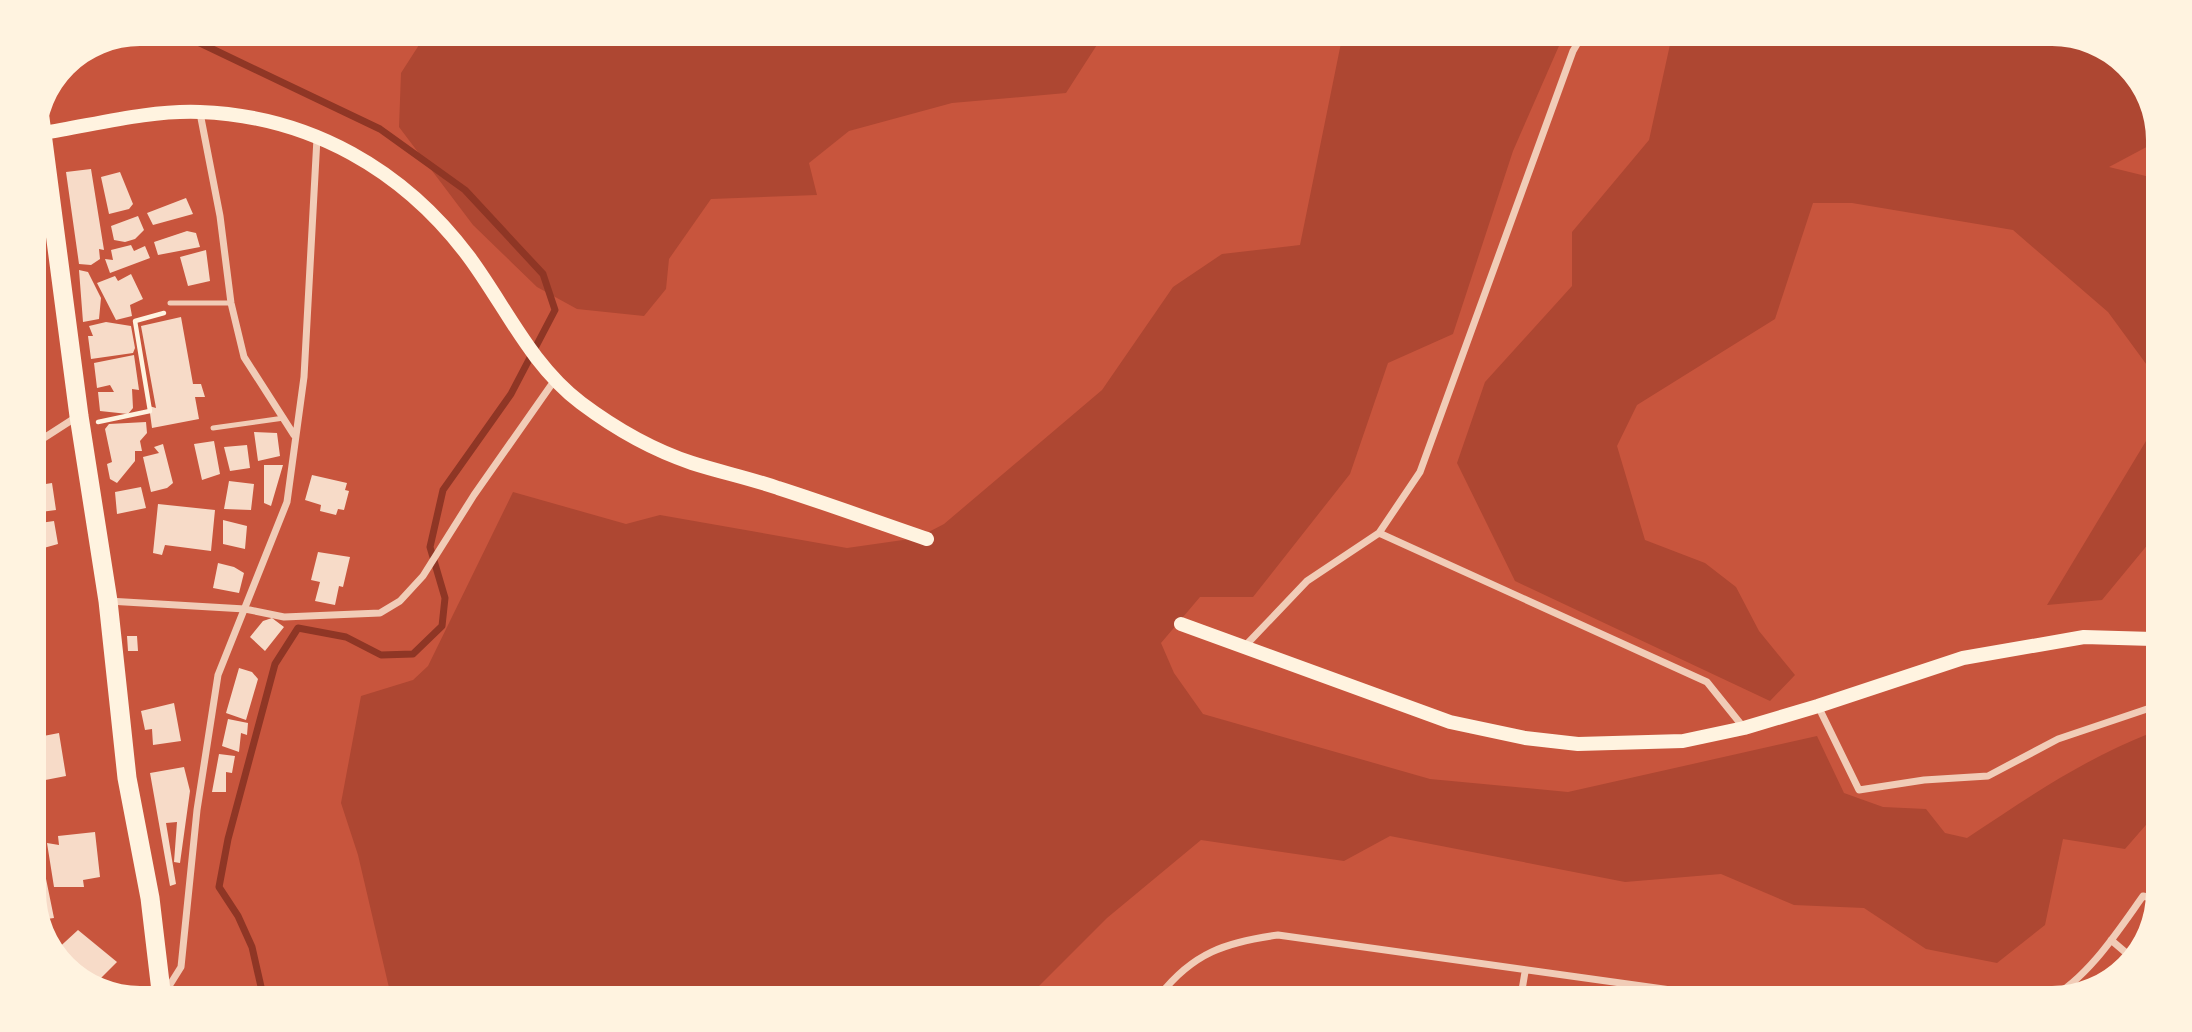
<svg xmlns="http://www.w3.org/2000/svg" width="2192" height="1032" font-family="Inter,sans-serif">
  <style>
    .green { fill: #ae4732 }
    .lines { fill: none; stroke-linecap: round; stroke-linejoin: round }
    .stream { stroke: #8f3625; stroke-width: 7 }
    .building { fill: #f7dbc8 }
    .path { stroke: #fff3e0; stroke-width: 4.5 }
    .service { stroke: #f1ccb7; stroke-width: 5 }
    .minor { stroke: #f1ccb7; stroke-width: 7 }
    .secondary { stroke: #fff3e0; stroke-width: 14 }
    .trunk { stroke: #fff3e0; stroke-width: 19 }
  </style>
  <rect width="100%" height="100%" fill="#c8553d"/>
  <!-- green -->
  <path class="green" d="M 426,34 L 1102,37 L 1066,93 L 952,103 L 849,131 L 809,163 L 817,195 L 711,199 L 669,259 L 666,289 L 644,316 L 577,309 L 537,287 L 473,225 L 399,127 L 401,73 Z
    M 1342,38 L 1562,39 L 1513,151 L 1453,334 L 1388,363 L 1350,474 L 1253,597 L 1200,597 L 1161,643 L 1174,673 L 1203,714 L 1430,779 L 1568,792 L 1817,736 L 1844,793 L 1883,807 L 1926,809 L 1945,833 L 1967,838 C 2030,796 2082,760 2153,732 L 2152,818 L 2125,849 L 2063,839 L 2045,925 L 1997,963 L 1926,949 L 1864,908 L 1794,905 L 1721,874 L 1625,882 L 1390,836 L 1344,861 L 1201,840 L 1107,918 L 1031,994 L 390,992 L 358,855 L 341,803 L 361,696 L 413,680 L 428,666 L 513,492 L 626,524 L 660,515 L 847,548 L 917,538 L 944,524 L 1102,390 L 1173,287 L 1222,254 L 1300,245 Z
    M 1671,40 L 2093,42 L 2141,80 L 2157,130 L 2152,132 L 2154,143 L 2109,167 L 2158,179 L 2154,537 L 2102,600 L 2047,605 L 2146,441 L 2152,372 L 2108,312 L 2013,230 L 1852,203 L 1813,203 L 1775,319 L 1637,405 L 1617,446 L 1645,540 L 1705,563 L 1736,587 L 1759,631 L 1795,675 L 1770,701 L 1515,581 L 1457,463 L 1485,382 L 1572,286 L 1572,232 L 1649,140 Z"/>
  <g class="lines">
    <!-- stream -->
    <path class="stream" d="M 179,33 L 380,129 L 465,190 L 543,274 L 555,310 L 511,394 L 443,490 L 430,547 L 445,598 L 442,626 L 413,654 L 381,655 L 346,637 L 298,628 L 275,664 L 228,839 L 219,887 L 238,916 L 252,947 L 262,991"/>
  </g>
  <!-- building -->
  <path class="building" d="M 91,169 L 104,250 L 99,249 L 100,259 L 91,265 L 79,264 L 66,172 Z
    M 120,172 L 133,204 L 129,209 L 109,214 L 101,177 Z
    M 186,198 L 193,214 L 153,225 L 147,213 Z
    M 138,216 L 144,230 L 135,239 L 125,242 L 114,240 L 111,226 Z
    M 187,231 L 196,233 L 200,247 L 158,255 L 154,242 Z
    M 131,245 L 134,251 L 145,246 L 150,258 L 110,273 L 105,259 L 113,260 L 111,250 Z
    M 206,250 L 210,281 L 188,286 L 180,257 Z
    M 79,270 L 88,272 L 101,298 L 99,319 L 83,322 Z
    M 131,274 L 143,299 L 130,305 L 132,316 L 116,320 L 97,283 L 115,276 L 118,281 Z
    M 181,317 L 193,384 L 201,384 L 205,397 L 195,397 L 199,419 L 152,428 L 149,406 L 156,408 L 141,326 Z
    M 106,322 L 131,326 L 135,348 L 133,353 L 91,359 L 88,336 L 93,336 L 89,326 Z
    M 134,355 L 139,390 L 132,389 L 133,408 L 128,414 L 100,411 L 98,392 L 114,392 L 110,385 L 97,388 L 94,363 Z
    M 33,393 L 37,393 L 44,423 L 33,425 Z
    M 146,422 L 147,433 L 140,441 L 142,451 L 135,451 L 135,461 L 117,483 L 110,479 L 107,464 L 112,462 L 105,429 L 109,424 Z
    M 254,432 L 277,433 L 280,456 L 258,461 Z
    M 214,441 L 220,474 L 202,480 L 194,444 Z
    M 163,444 L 173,483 L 167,488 L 151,492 L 143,457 L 159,453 L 154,447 Z
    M 247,445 L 250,468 L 230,471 L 224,447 Z
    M 44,465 L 46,479 L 33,480 L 33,467 Z
    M 264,465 L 283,465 L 271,506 L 264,503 Z
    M 312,475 L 347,483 L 345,490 L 349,491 L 344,510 L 338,509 L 336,515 L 320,511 L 321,505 L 305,500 Z
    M 229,481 L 254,484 L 251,510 L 224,509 Z
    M 52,483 L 56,510 L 33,513 L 33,486 Z
    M 141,487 L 146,508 L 117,514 L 115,492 Z
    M 158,504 L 215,510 L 211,551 L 165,545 L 162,555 L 153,553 Z
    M 223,520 L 247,526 L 245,549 L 223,544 Z
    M 54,521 L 58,544 L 33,551 L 33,524 Z
    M 318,552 L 350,557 L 343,587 L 339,586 L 335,605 L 315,601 L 320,582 L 311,580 Z
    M 218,563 L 234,567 L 244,573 L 239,593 L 213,588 Z
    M 272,618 L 284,627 L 265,651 L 250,637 L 263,621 Z
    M 127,636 L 137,636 L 138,651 L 128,651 Z
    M 239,668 L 252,672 L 258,679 L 246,720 L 226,713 Z
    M 174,703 L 181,741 L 153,745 L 152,729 L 145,730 L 141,711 Z
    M 228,719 L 248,723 L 247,735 L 241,733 L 239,752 L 222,746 Z
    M 59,733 L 66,776 L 35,782 L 33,738 Z
    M 219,754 L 235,756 L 232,773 L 226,772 L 226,792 L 212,792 Z
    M 184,767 L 190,791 L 180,863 L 174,862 L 177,822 L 166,823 L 176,884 L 170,886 L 150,773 Z
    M 34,820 L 54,918 L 40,920 L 34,900 Z
    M 95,832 L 100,877 L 83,880 L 84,887 L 54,887 L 47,843 L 59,845 L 58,836 Z
    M 78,930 L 117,962 L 93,986 L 53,953 Z"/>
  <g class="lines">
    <!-- path -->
    <path class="path" d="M 98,422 L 150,411 L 135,321 L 164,313"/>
    <!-- service -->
    <path class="service" d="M 170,303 L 231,303
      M 213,428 L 284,418"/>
    <!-- minor -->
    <path class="minor" d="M 200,113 L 220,216 L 231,303 L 244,357 L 294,435
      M 33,445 L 78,416
      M 1379,533 L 1707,682 L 1744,728
      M 108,601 L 245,609 L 284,617 L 380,613 L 400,601 L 423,576 L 474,495 L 554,381
      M 1246,645 L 1307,581 L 1379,533 L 1420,472 L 1573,51 L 1580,39
      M 1818,706 L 1859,790 L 1924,780 L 1988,776 L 2058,739 L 2153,707
      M 2111,940 L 2131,957
      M 166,991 L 181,967 L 197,810 L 218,675 L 287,502 L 304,377 L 317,138
      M 1160,995 C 1193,953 1226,942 1278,935 L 1721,997
      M 1521,996 L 1525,972
      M 2049,999 C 2088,978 2118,931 2143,896 L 2151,898"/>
    <!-- secondary -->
    <path class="secondary" d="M 43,133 C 94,125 148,110 200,112 C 310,116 404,170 469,257 C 506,307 530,364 581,403 C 613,427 653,450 692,463 C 720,472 749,478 778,488 C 828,504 877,522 927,539
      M 1181,624 L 1450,722 L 1525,738 L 1578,744 L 1683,741 L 1744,728 L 1818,706 L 1963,658 L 2084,637 L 2153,639"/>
    <!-- trunk -->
    <path class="trunk" d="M 40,118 L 79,416 L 108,601 L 127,778 L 150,898 L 161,991"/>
  </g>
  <!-- crop -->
  <path d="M0 0H2192V1032H0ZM140 46H2052A94 94 0 0 1 2146 140V892A94 94 0 0 1 2052 986H140A94 94 0 0 1 46 892V140A94 94 0 0 1 140 46Z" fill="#fff3e0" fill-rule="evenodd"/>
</svg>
